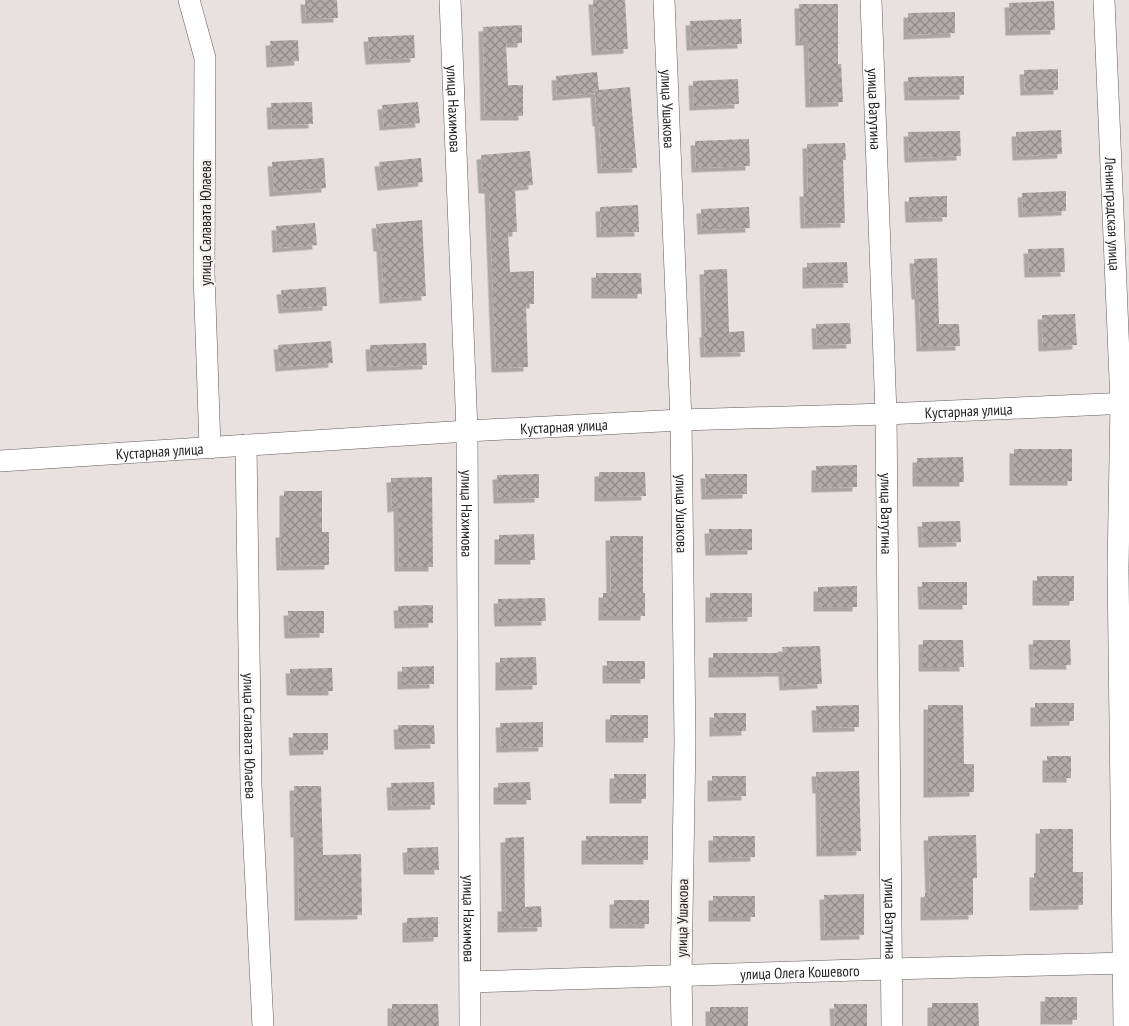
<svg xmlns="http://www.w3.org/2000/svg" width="1129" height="1026" font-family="'PT Sans Narrow',sans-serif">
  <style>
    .building { fill: url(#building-cross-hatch); filter: url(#shadow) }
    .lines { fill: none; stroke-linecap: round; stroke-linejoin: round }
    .minor-casing { stroke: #635d5c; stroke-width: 22 }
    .minor { stroke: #fff; stroke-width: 21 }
    .labels { text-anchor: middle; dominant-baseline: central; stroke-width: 4.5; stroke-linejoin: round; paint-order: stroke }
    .street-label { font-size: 15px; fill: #1e1c1c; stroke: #f5efed }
  </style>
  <defs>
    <pattern id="building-cross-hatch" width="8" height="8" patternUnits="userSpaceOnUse" patternTransform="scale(1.25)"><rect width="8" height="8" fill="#b1abaa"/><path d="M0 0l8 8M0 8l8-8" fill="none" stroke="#8f8a8a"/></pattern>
    <filter id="shadow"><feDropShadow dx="-4.5" dy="4.5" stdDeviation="0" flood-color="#0004"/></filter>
  </defs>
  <rect width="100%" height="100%" fill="#e8e1e0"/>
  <!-- building -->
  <path class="building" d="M 305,0 L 337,0 L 338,18 L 306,19 Z
    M 593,0 L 625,0 L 628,49 L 596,51 Z
    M 1054,1 L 1055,30 L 1010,31 L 1009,3 Z
    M 799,4 L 838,4 L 838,64 L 841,64 L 843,102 L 810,103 L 808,41 L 800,41 Z
    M 955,12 L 955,33 L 908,35 L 908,13 Z
    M 741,19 L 742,44 L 691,46 L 690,21 Z
    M 522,25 L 522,43 L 506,43 L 508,85 L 523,85 L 523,116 L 485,116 L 483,27 Z
    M 414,35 L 415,58 L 370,60 L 368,37 Z
    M 298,40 L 299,61 L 271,63 L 270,41 Z
    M 1058,69 L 1058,90 L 1025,91 L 1024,70 Z
    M 597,72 L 599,90 L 630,87 L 637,168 L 602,169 L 599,122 L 597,122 L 595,93 L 557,96 L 556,76 Z
    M 964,76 L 964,95 L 909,96 L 908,77 Z
    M 738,79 L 739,104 L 694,106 L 693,81 Z
    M 312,102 L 313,124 L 272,125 L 271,103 Z
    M 418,102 L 420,123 L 384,126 L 382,105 Z
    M 1061,130 L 1062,154 L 1017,156 L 1016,132 Z
    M 960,131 L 961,156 L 909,158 L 908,132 Z
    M 749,139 L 750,166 L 696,168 L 695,141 Z
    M 845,143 L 846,160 L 843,160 L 845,223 L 805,224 L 804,192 L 808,192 L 807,144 Z
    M 530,151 L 533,185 L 515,187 L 517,232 L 508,232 L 510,272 L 534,271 L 534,304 L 526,304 L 528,367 L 496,368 L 489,189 L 483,189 L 481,155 Z
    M 324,158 L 326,188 L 274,192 L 272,162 Z
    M 421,158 L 423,182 L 382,186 L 379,162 Z
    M 1066,191 L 1066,211 L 1023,213 L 1022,193 Z
    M 947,196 L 947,217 L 910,218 L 909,197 Z
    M 638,205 L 639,232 L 601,233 L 600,207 Z
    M 749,207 L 750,228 L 702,230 L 701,209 Z
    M 422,220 L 426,296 L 384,299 L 381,247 L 378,247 L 376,224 Z
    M 315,223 L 317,245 L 277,248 L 276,226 Z
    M 1064,248 L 1065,272 L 1029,273 L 1028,249 Z
    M 937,258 L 939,324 L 959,324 L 960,346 L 921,347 L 919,295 L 916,295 L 914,259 Z
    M 847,262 L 848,283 L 807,284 L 807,263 Z
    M 727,269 L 729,332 L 744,331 L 745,352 L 705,353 L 704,333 L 706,333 L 704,270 Z
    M 596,273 L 641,273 L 642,294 L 596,294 Z
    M 326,287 L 327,306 L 283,309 L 281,290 Z
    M 1075,314 L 1077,345 L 1043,347 L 1042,315 Z
    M 850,323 L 851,344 L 817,345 L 816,324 Z
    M 331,341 L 333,363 L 280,367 L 278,345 Z
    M 426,343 L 427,365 L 371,367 L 370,345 Z
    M 1014,449 L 1072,449 L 1072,481 L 1014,481 Z
    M 963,457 L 964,482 L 917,482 L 917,458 Z
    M 857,465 L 857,487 L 816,488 L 816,466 Z
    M 599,472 L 645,472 L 646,496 L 599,497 Z
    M 539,474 L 539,498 L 498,499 L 497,475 Z
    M 705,474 L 747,474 L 747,494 L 706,495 Z
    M 432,477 L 433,567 L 399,567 L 398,507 L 392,508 L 391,478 Z
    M 284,491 L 322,491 L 322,532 L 329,532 L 329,565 L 281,566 L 280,533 L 284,533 Z
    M 960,521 L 961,542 L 923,543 L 922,522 Z
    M 709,529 L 752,529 L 752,550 L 710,551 Z
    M 534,534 L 535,560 L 499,560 L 499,535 Z
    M 610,536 L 643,536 L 643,593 L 645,593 L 645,616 L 603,616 L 603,593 L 611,593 Z
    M 1037,576 L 1074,576 L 1074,601 L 1037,601 Z
    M 922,582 L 967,582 L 967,605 L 923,605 Z
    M 857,586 L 857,607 L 818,607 L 818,587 Z
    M 710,593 L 752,593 L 752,617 L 710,618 Z
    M 545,598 L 546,621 L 499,622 L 498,599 Z
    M 433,605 L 433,623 L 399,624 L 398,606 Z
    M 288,611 L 324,611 L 324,633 L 289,634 Z
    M 923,640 L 963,640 L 964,667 L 923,667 Z
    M 1033,640 L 1070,640 L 1071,665 L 1034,665 Z
    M 820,646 L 822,684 L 784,686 L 783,672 L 713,673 L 713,653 L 783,653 L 782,647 Z
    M 536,657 L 537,685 L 500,686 L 500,658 Z
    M 607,661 L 645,661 L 645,679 L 607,679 Z
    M 434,666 L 434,684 L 402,685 L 402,667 Z
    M 332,668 L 333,691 L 291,691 L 290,669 Z
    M 1035,703 L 1074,703 L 1074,721 L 1035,722 Z
    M 859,705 L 859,727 L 817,728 L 816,706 Z
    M 928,705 L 963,705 L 964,764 L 974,764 L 974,792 L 928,793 Z
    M 714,713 L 746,713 L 746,731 L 714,732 Z
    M 610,715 L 648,715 L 648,738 L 610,738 Z
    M 543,722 L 543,747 L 501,748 L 500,723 Z
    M 398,725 L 434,725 L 435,744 L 399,745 Z
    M 293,733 L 328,733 L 328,750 L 294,751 Z
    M 1047,756 L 1071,756 L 1071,778 L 1047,778 Z
    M 859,771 L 861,851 L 821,852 L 820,789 L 817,789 L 816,772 Z
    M 614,774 L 646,774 L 646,799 L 614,799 Z
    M 712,776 L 746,776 L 746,796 L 712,797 Z
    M 434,782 L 435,805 L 392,806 L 391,783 Z
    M 530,782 L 531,800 L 498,800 L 498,783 Z
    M 294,786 L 321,786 L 323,855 L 361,854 L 362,915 L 299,916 L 298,833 L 295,833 Z
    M 1040,829 L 1073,829 L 1073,872 L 1083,872 L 1083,905 L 1034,906 L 1034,873 L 1040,873 Z
    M 976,835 L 977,878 L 973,878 L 973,915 L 925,916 L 925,893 L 930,892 L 928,836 Z
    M 586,836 L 648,836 L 648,860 L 586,860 Z
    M 713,836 L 755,836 L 755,857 L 713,858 Z
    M 524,837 L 525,907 L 541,906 L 542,927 L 502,928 L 502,907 L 506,907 L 505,838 Z
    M 438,847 L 439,870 L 408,870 L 407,848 Z
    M 864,894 L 864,935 L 825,936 L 824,895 Z
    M 713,896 L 755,896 L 755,917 L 713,917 Z
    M 614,900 L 649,900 L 649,924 L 614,924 Z
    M 438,917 L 438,937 L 407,938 L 407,918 Z
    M 1045,997 L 1077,997 L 1077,1020 L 1045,1020 Z
    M 932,1003 L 978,1003 L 979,1026 L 932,1026 Z
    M 392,1004 L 438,1004 L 439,1026 L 392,1026 Z
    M 834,1004 L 867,1004 L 867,1026 L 835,1026 Z
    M 710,1007 L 748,1007 L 748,1026 L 710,1026 Z"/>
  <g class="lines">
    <defs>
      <g id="minor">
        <path d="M 189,0 L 205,58 L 204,273 L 210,448"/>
        <path id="s1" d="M 450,0 L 467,431 L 470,1026"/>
        <path id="s2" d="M 664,0 L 681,420 L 685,741 L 681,975 L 682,1026"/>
        <path id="s3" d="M 871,0 L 886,414 L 892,1026"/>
        <path id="s4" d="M 1104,0 L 1121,403 L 1118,569 L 1124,1026"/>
        <path id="s5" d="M 246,445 L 251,785 L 263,1026"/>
        <path id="s6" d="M 0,461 L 467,431 L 681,420 L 886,414 L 1129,403"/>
        <path id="s7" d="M 470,982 L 890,969 L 1129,963"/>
      </g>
    </defs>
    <!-- minor casing -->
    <use href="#minor" class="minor-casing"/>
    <!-- minor -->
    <use href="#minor" class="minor"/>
  </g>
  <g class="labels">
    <!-- street labels -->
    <g class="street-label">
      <text stroke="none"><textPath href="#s1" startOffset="109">улица Нахимова</textPath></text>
      <text stroke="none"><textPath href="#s2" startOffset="109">улица Ушакова</textPath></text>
      <text stroke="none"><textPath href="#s3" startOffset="109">улица Ватутина</textPath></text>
      <text stroke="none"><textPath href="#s4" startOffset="214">Ленинградская улица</textPath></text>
      <text transform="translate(205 223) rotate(-90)">улица Салавата Юлаева</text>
      <text stroke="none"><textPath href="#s6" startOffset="970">Кустарная улица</textPath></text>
      <text stroke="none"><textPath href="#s6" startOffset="565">Кустарная улица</textPath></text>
      <text stroke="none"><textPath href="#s6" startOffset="160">Кустарная улица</textPath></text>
      <text stroke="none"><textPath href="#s1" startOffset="514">улица Нахимова</textPath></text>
      <text stroke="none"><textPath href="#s2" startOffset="514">улица Ушакова</textPath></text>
      <text stroke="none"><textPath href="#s3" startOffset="514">улица Ватутина</textPath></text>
      <text stroke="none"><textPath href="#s5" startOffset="291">улица Салавата Юлаева</textPath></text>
      <text stroke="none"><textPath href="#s1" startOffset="919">улица Нахимова</textPath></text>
      <text transform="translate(682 918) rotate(-89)">улица Ушакова</text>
      <text stroke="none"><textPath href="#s3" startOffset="919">улица Ватутина</textPath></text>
      <text stroke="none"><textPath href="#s7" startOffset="330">улица Олега Кошевого</textPath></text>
    </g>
  </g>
</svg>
